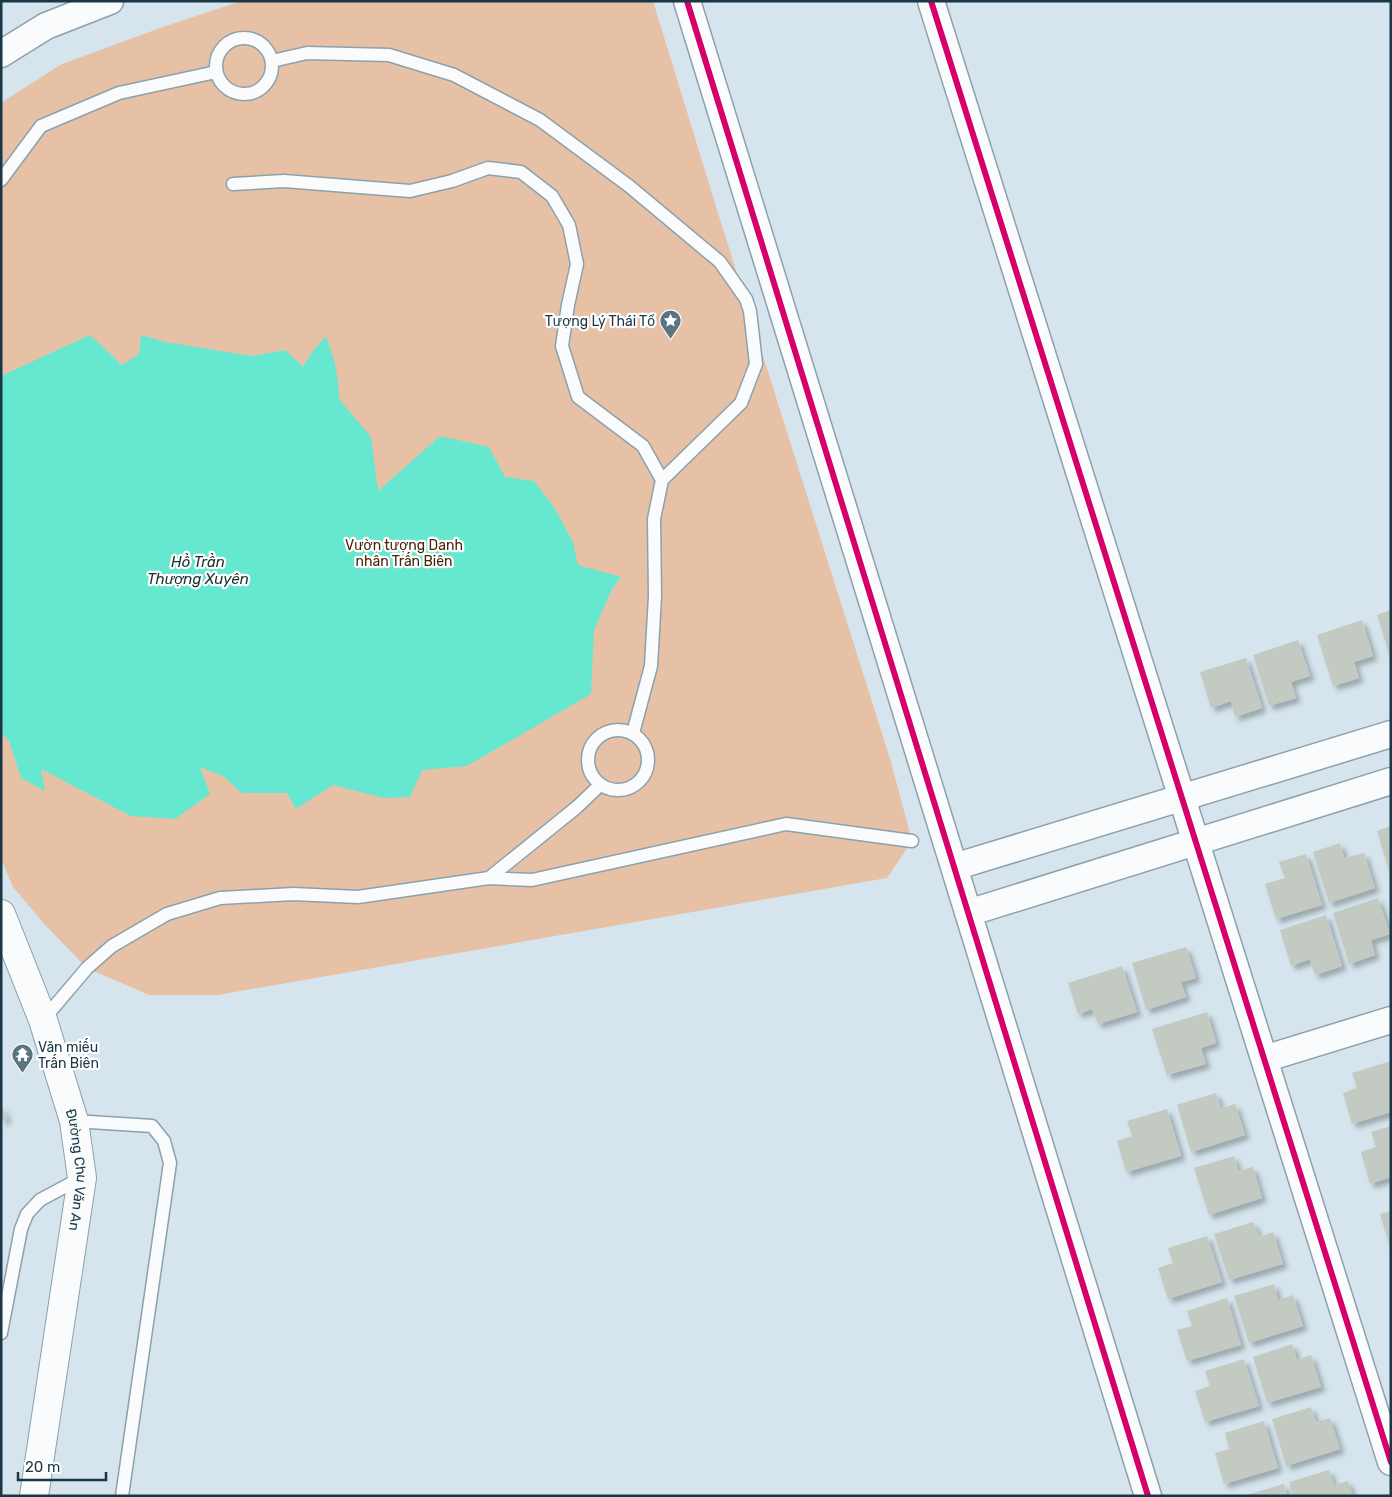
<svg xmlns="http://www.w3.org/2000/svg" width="1392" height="1497" font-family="Rubik,sans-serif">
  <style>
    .green { fill: #e7c1a6 }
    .water { fill: #66e7cf }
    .building { fill: #c2cac1; filter: url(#shadow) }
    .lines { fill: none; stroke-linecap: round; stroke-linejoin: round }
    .service-casing { stroke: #8ca1ac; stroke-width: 15 }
    .minor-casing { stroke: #8ca1ac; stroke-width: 29 }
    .secondary-casing { stroke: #8ca1ac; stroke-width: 30 }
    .service { stroke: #f9fbfc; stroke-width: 12 }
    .minor { stroke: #f9fbfc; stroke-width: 26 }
    .secondary { stroke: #f9fbfc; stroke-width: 28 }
    .cycleway-casing { stroke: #fff; stroke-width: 9 }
    .cycleway { stroke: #d6006c; stroke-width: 6 }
    .labels { text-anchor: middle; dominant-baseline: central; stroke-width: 4.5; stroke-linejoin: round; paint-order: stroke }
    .poi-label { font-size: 14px; fill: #193747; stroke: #fff; text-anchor: end }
    .park-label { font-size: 14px; fill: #492304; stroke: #fff }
    .street-label { font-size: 14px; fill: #193747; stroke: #fff }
    .water-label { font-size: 15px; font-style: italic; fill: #17322b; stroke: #fff }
  </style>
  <defs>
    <filter id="shadow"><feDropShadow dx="4.5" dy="4.5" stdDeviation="2.5" flood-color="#0004"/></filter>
  </defs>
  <rect width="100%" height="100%" fill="#d5e4ed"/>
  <!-- green -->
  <path class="green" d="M 241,1 L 653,1 L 718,213 L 891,762 L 912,841 L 887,878 L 218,995 L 149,995 L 87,968 L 46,926 L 13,887 L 1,859 L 1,103 L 62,64 L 163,27 Z"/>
  <!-- water -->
  <path class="water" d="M 90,335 L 122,365 L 139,354 L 141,335 L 165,342 L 252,356 L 285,350 L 303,367 L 312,352 L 326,336 C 334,357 339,376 339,399 L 371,437 L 378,491 L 440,436 L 489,447 L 505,477 L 534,481 L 554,507 L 573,542 L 578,565 L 621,577 L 612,589 L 594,630 L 591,694 L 467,766 L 422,770 L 410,797 L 384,798 L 333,785 L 296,809 L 287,793 L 242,793 L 223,776 L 200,767 L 210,794 L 175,819 L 131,816 L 41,769 L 45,791 L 21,778 L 9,741 L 1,732 L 1,376 Z"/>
  <!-- building -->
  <path class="building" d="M 1391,610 L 1391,657 L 1390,657 L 1377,615 Z
    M 1362,620 L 1373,656 L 1354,662 L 1359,678 L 1333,686 L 1317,635 Z
    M 1298,640 L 1310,676 L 1291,682 L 1296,698 L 1269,706 L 1253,655 Z
    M 1246,658 L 1262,708 L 1235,717 L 1231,701 L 1211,708 L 1200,672 Z
    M 1391,826 L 1391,873 L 1390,874 L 1377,831 Z
    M 1340,843 L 1344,858 L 1364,853 L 1375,888 L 1329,903 L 1313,852 Z
    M 1306,854 L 1322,905 L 1276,919 L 1265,884 L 1285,878 L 1279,862 Z
    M 1378,898 L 1390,934 L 1371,940 L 1375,955 L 1349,964 L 1333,913 Z
    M 1326,915 L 1342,966 L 1315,975 L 1310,959 L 1291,966 L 1280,930 Z
    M 1186,947 L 1196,978 L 1181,982 L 1186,997 L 1146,1010 L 1132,963 Z
    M 1122,966 L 1137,1012 L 1098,1024 L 1092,1009 L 1078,1014 L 1068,983 Z
    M 1207,1012 L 1216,1043 L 1201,1048 L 1206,1064 L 1167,1075 L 1152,1029 Z
    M 1391,1061 L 1391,1112 L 1352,1124 L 1343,1093 L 1357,1088 L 1352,1073 Z
    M 1216,1093 L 1221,1108 L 1235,1104 L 1245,1135 L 1191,1152 L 1177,1105 Z
    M 1,1104 L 7,1119 L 1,1121 Z
    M 1167,1109 L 1181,1156 L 1126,1172 L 1117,1141 L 1132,1136 L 1127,1121 Z
    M 1391,1126 L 1391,1177 L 1370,1184 L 1361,1152 L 1376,1147 L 1371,1132 Z
    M 1234,1156 L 1238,1171 L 1253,1167 L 1262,1198 L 1209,1215 L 1194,1168 Z
    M 1391,1211 L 1391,1247 L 1390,1247 L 1380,1214 Z
    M 1253,1222 L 1259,1237 L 1273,1232 L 1283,1264 L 1229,1280 L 1214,1234 Z
    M 1207,1236 L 1222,1282 L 1168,1299 L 1158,1268 L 1173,1263 L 1168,1248 Z
    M 1274,1284 L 1278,1300 L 1293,1295 L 1303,1326 L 1249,1343 L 1234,1296 Z
    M 1227,1298 L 1241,1345 L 1187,1361 L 1177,1330 L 1192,1326 L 1187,1311 Z
    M 1292,1344 L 1297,1360 L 1311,1355 L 1321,1387 L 1267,1403 L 1253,1357 Z
    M 1244,1359 L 1259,1406 L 1205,1422 L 1195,1391 L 1210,1386 L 1205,1371 Z
    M 1311,1407 L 1316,1422 L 1330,1418 L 1340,1449 L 1286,1466 L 1272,1419 Z
    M 1264,1421 L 1278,1468 L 1224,1484 L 1215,1453 L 1229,1449 L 1225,1433 Z
    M 1329,1470 L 1334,1485 L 1348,1481 L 1353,1496 L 1293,1496 L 1289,1482 Z
    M 1284,1484 L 1287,1496 L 1247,1496 L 1247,1495 Z"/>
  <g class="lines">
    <defs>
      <path id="service" d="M216 66a28 28 0 1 1 56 0a28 28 0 1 1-56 0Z
        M 272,61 L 307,53 L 389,55 L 454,75 L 540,120 L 629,186 L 720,262 L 746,299 L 750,311 L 756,364 L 741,403 L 662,480 L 654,519 L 655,596 L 651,666 L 633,733
        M 1,180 L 41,126 L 119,93 L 216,72
        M 233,184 L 284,181 L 410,191 L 452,181 L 488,168 L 521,172 L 552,196 L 569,225 L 577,264 L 568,305 L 562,346 L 578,397 L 643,446 L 662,480
        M588 760a30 30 0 1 1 60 0a30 30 0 1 1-60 0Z
        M 489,878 L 577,807 L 600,785
        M 43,1020 L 87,968 L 112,946 L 167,914 L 220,898 L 293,894 L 358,897 L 489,878 L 532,880 L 786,824 L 912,841
        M 74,1121 L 152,1126 L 164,1141 L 170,1163 L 122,1496
        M 1,1333 L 21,1229 L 27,1214 L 40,1200 L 81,1178"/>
      <path id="minor" d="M 687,1 L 1148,1496
        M 931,1 L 1391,1462
        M 1,54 L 46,26 L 110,1
        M 954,867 L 1391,734
        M 968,913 L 1391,781
        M 1264,1059 L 1391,1020"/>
      <g id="secondary">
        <path id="s1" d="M 1,914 L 43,1020 L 74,1121 L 82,1178 L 34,1496"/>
      </g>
    </defs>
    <!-- service casing -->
    <use href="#service" class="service-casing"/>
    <!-- minor casing -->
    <use href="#minor" class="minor-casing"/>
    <!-- secondary casing -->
    <use href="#secondary" class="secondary-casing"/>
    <!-- service -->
    <use href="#service" class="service"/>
    <!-- minor -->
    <use href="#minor" class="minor"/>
    <!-- secondary -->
    <use href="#secondary" class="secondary"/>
    <defs>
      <path id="cycleway" d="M 687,1 L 1148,1496
        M 931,1 L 1391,1462"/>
    </defs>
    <!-- cycleway casing -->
    <use href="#cycleway" class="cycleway-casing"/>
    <!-- cycleway -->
    <use href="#cycleway" class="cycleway"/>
  </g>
  <!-- icons -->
  <defs>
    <symbol id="sight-pin" viewBox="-11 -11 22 30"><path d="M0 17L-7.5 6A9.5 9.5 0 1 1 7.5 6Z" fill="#5b7481" stroke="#fff"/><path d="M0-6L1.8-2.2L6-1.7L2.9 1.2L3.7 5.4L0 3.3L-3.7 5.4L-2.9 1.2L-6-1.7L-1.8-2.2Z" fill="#fff"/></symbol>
    <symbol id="temple-pin" viewBox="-11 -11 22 30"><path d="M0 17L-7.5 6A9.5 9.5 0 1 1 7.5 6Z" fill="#5b7481" stroke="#fff"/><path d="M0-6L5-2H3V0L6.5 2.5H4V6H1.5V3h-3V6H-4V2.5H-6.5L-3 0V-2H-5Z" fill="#fff"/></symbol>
  </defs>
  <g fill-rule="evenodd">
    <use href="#sight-pin" x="658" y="308" width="25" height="34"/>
    <use href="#temple-pin" x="10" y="1042" width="25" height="34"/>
  </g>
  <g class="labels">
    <!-- poi labels -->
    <g class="poi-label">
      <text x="655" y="321">Tượng Lý Thái Tổ</text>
      <text x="38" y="1047" text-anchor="start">Văn miếu<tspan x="38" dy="16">Trấn Biên</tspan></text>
    </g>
    <!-- park labels -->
    <g class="park-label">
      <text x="404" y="545">Vườn tượng Danh<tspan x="404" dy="16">nhân Trấn Biên</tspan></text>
    </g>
    <!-- street labels -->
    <g class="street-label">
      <text stroke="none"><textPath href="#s1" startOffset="269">Đường Chu Văn An</textPath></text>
    </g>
    <!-- water labels -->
    <g class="water-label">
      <text x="198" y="562">Hồ Trần<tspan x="198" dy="17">Thượng Xuyên</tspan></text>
    </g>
  </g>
  <!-- border -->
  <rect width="1392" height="1497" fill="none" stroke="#193747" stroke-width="5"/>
  <!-- scale -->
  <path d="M18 1472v8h88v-8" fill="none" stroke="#193747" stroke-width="2.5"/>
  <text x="25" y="1472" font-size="15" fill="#193747" stroke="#ffffff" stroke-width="4" paint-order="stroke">20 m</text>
</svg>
